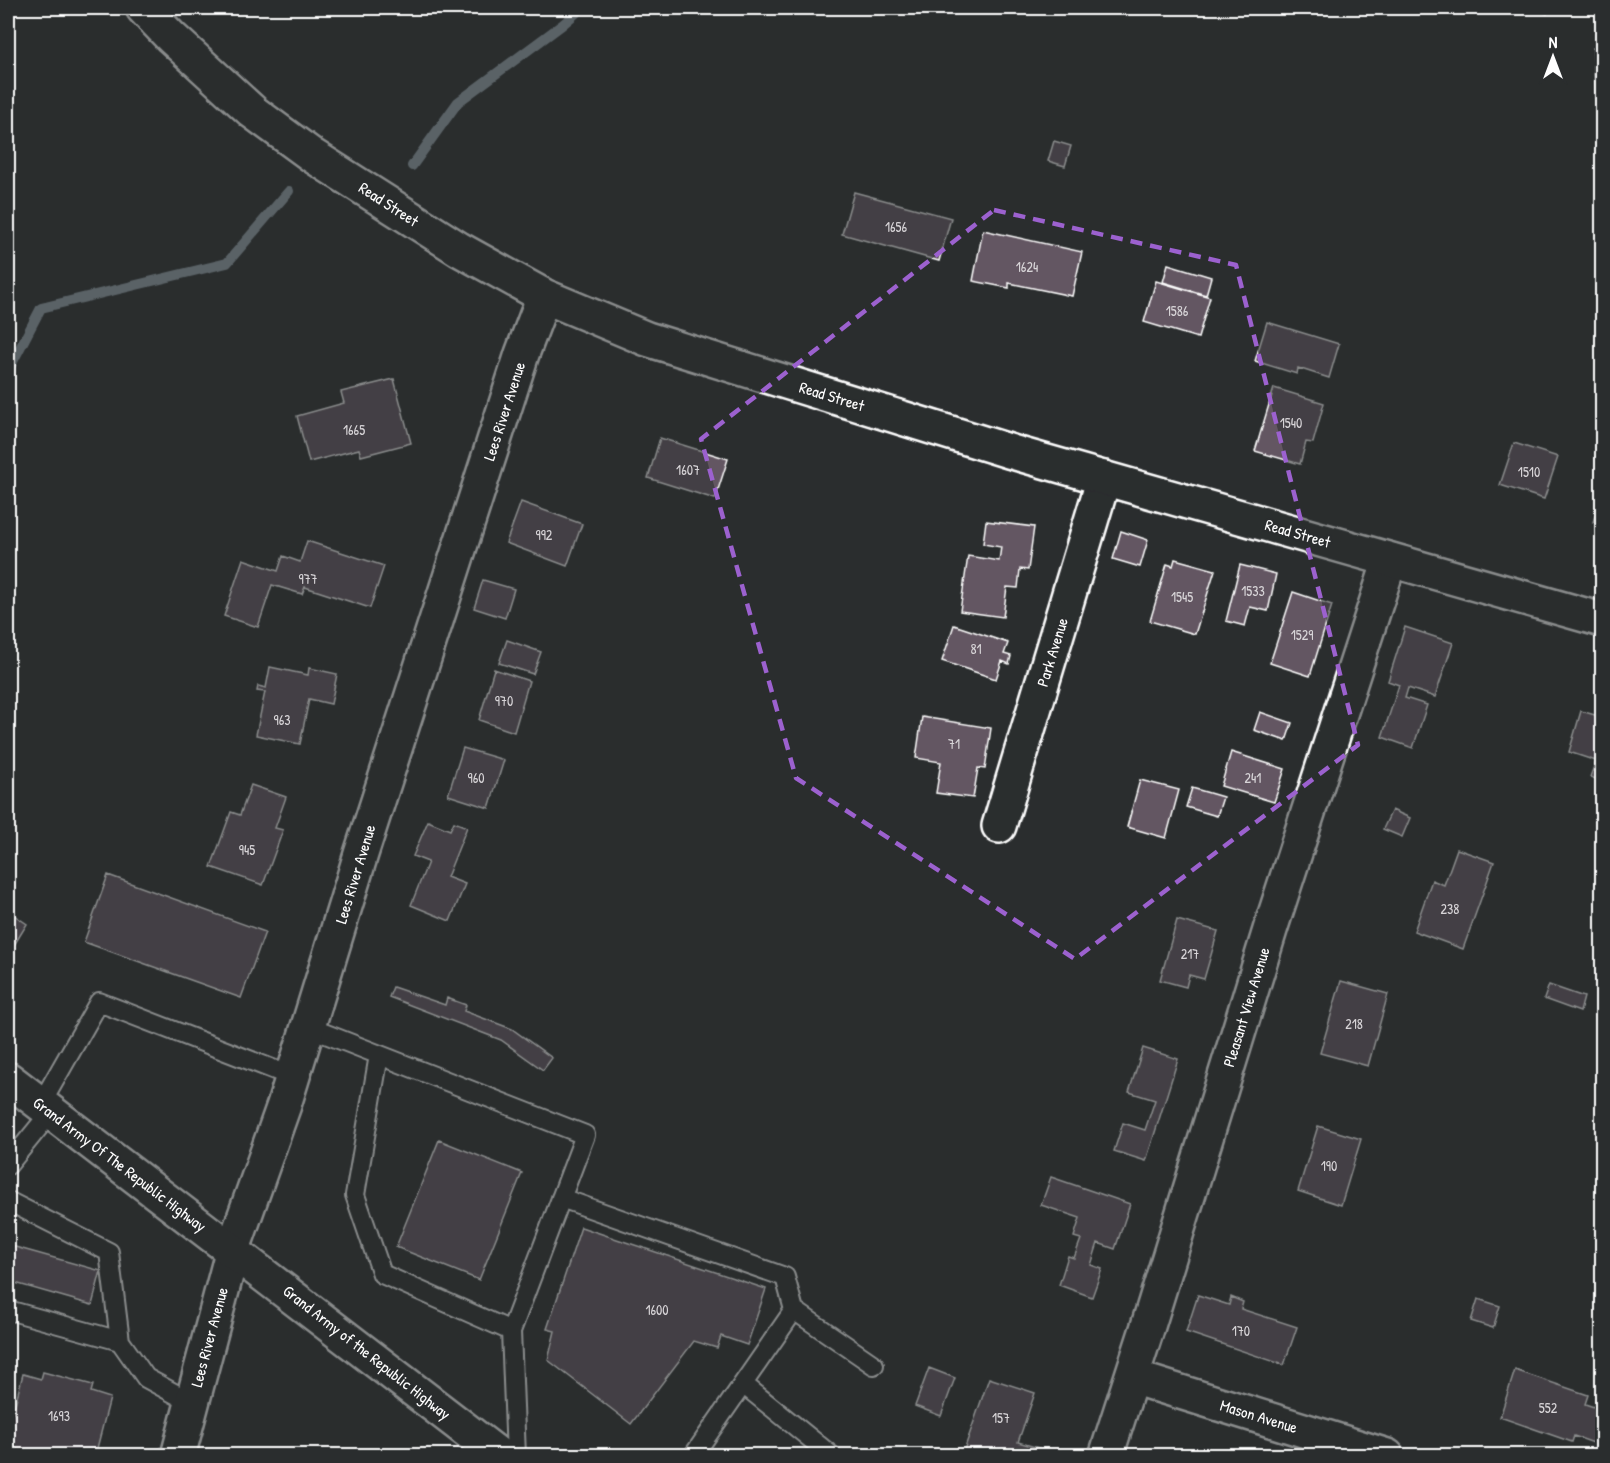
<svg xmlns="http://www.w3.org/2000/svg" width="1610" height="1463" font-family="'Patrick Hand',sans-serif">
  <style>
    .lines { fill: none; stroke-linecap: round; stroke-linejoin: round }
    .stream { stroke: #96a3ac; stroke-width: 10 }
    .building { fill: #645662; stroke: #fff; stroke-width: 1.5 }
    .lane-casing { stroke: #fff; stroke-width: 22 }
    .street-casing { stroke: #fff; stroke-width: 38 }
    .secondary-casing { stroke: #fff; stroke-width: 38 }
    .primary-casing { stroke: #fff; stroke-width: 38 }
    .lane { stroke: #2a2d2e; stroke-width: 18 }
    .street { stroke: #2a2d2e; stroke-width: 33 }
    .secondary { stroke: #2a2d2e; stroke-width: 33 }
    .primary { stroke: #2a2d2e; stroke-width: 33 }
    .marked { fill: none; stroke: #9c61cf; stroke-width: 4.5; stroke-dasharray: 12 8; stroke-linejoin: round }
    .labels { text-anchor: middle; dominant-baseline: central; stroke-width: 4.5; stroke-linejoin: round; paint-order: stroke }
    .number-label { font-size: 14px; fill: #d8d5d8 }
    .street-label { font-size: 16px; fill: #fff; stroke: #2a2d2e }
  </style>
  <rect width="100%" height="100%" fill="#2a2d2e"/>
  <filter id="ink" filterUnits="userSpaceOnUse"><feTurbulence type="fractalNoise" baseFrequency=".0167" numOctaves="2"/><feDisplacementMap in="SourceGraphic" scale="12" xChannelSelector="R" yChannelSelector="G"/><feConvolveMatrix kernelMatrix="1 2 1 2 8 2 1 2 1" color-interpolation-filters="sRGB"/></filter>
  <g filter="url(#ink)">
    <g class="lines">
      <!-- stream -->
      <path class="stream" d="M 412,166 L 458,102 L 562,25 L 582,8
        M 8,371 L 41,308 L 227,263 L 289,191"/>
    </g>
    <!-- building -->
    <path class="building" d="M 1530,8 L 1549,8 L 1547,14 Z
      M 1593,48 L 1602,48 L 1602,127 L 1597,127 Z
      M 1054,141 L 1071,146 L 1065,166 L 1048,161 Z
      M 854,192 L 951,218 L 939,261 L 842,234 Z
      M 983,230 L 1082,252 L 1072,296 L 1009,283 L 1009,288 L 973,281 Z
      M 1168,264 L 1211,277 L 1206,295 L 1163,282 Z
      M 1156,281 L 1210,297 L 1198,338 L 1144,322 Z
      M 1267,322 L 1339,344 L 1329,378 L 1298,368 L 1297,374 L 1255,361 Z
      M 394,379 L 411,443 L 361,456 L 359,449 L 309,462 L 297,416 L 344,403 L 341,392 Z
      M 1274,388 L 1324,403 L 1313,443 L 1306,442 L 1300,464 L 1255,451 Z
      M 660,438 L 728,459 L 715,499 L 648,478 Z
      M 1514,443 L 1558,457 L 1544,499 L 1500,485 Z
      M 1602,494 L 1602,525 L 1593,522 Z
      M 521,502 L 582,524 L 567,566 L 506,543 Z
      M 986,521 L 1034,527 L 1028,570 L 1020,569 L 1018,588 L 1007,587 L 1003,617 L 960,611 L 968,556 L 999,561 L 1001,547 L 983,544 Z
      M 1121,531 L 1148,540 L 1140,567 L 1113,559 Z
      M 307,541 L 384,566 L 370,608 L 305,587 L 302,594 L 272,585 L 258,627 L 224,616 L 243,559 L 278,571 L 283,556 L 300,562 Z
      M 1175,559 L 1215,570 L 1195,634 L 1150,621 L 1167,564 L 1173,566 Z
      M 1240,565 L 1276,574 L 1268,611 L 1250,607 L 1245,626 L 1226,621 Z
      M 483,580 L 514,589 L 505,618 L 474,608 Z
      M 1293,592 L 1332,605 L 1310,676 L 1270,663 Z
      M 954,625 L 1008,643 L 1004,654 L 1011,656 L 1009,664 L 1002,661 L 996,679 L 942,661 Z
      M 1405,627 L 1453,643 L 1435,697 L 1408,688 L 1405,698 L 1427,705 L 1413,748 L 1382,737 L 1399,685 L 1388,681 Z
      M 507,640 L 541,652 L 533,674 L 499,663 Z
      M 270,667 L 308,675 L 309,668 L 337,674 L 331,704 L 309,699 L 300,744 L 256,735 L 265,692 L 257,691 L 258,686 L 266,688 Z
      M 494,669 L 529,681 L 514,732 L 479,720 Z
      M 1581,711 L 1602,717 L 1602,781 L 1590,777 L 1596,761 L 1569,752 Z
      M 1260,712 L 1292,723 L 1286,741 L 1254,730 Z
      M 922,717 L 991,728 L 985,769 L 978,768 L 973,798 L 936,793 L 941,762 L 916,758 Z
      M 463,748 L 504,760 L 489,808 L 448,795 Z
      M 1231,752 L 1285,769 L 1274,802 L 1221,786 Z
      M 1140,780 L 1179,790 L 1166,838 L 1127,827 Z
      M 251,785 L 286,797 L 275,828 L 283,830 L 263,885 L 211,867 L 231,812 L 240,815 Z
      M 1192,788 L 1223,797 L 1217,816 L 1186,807 Z
      M 1392,810 L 1410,818 L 1402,837 L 1383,829 Z
      M 428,821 L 450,830 L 454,822 L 467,827 L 447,877 L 465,884 L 450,921 L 411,905 L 428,862 L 413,856 Z
      M 1457,849 L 1494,862 L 1463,949 L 1414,931 L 1432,880 L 1444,885 Z
      M 108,875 L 265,932 L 241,998 L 84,942 Z
      M 8,911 L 27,924 L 8,955 Z
      M 1177,920 L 1218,931 L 1204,979 L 1189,975 L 1186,987 L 1160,980 Z
      M 1341,981 L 1388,994 L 1368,1066 L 1320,1053 Z
      M 1549,985 L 1584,997 L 1580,1012 L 1544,999 Z
      M 393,987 L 445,1005 L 447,998 L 466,1005 L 464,1011 L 512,1029 L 552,1058 L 543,1070 L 501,1040 L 389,997 Z
      M 1143,1048 L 1178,1059 L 1146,1161 L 1114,1151 L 1123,1123 L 1145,1130 L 1155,1100 L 1129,1092 Z
      M 1318,1126 L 1361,1139 L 1341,1205 L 1298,1191 Z
      M 439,1140 L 522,1173 L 479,1280 L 396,1247 Z
      M 1051,1177 L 1130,1204 L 1115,1249 L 1098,1243 L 1091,1265 L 1102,1269 L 1092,1297 L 1059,1285 L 1068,1256 L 1074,1258 L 1081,1239 L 1074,1237 L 1080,1218 L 1041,1205 Z
      M 581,1227 L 766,1289 L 747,1345 L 721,1336 L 717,1348 L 694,1341 L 631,1424 L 548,1360 L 555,1331 L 547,1329 Z
      M 8,1245 L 101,1271 L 92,1305 L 8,1281 Z
      M 1198,1295 L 1229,1305 L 1231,1297 L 1243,1302 L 1241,1309 L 1297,1327 L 1284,1365 L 1186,1332 Z
      M 1478,1299 L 1500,1306 L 1493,1328 L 1471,1321 Z
      M 929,1368 L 955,1378 L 941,1416 L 915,1406 Z
      M 1515,1370 L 1588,1395 L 1585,1404 L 1600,1409 L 1602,1403 L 1602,1446 L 1574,1436 L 1572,1442 L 1500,1417 Z
      M 43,1372 L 93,1385 L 91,1392 L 110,1398 L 95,1456 L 40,1456 L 8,1447 L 8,1431 L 23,1374 L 41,1379 Z
      M 989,1378 L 1035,1393 L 1018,1442 L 1042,1449 L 1039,1456 L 962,1456 Z"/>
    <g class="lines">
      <defs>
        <path id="lane" d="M 308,1027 L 585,1135 L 511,1331 L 516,1456
          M 379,1055 L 355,1195 L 382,1274 L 511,1331
          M 41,1104 L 99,1002 L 293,1077
          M 8,1165 L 51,1112
          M 561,1198 L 785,1277 L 794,1310
          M 8,1201 L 109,1252 L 120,1341
          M 8,1310 L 120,1341 L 146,1378 L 192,1403
          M 743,1384 L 832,1456
          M 693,1456 L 794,1310 L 874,1365"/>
        <path id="street" d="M 999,826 L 1104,478
          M 1132,1377 L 1387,1456
          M 1106,1456 L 1148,1326 L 1270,930 L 1390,560"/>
        <path id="secondary" d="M 143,8 L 171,37 L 253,112 L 313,156 L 459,249 L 544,296 L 647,339 L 1012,452 L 1602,620
          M 178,1456 L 233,1249 L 284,1105 L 361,854 L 522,354 L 544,296"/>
        <path id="primary" d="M 8,1079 L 500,1456"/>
      </defs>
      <!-- lane casing -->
      <use href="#lane" class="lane-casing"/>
      <!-- street casing -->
      <use href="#street" class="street-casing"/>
      <!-- secondary casing -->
      <use href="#secondary" class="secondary-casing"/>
      <!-- primary casing -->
      <use href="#primary" class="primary-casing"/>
      <!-- lane -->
      <use href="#lane" class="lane"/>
      <!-- street -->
      <use href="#street" class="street"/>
      <!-- secondary -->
      <use href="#secondary" class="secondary"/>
      <!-- primary -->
      <use href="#primary" class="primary"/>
    </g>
  </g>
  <!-- marked area -->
  <path d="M0 0H1610V1463H0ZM 994,210 L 1236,265 L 1358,745 L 1075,959 L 796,778 L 701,439 Z" fill="#2a2d2e" fill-opacity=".55" fill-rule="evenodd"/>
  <path class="marked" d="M 994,210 L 1236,265 L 1358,745 L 1075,959 L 796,778 L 701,439 Z"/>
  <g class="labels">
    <!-- number labels -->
    <g class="number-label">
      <text x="896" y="226">1656</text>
      <text x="1027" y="266">1624</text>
      <text x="1177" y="310">1586</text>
      <text x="1291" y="422">1540</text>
      <text x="354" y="429">1665</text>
      <text x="688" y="469">1607</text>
      <text x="1529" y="471">1510</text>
      <text x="544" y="534">992</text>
      <text x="308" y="578">977</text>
      <text x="1253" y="590">1533</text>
      <text x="1182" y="596">1545</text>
      <text x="1302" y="634">1529</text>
      <text x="976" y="648">81</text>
      <text x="504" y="700">970</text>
      <text x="282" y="719">963</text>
      <text x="954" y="743">71</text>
      <text x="476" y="777">960</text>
      <text x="1253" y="777">241</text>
      <text x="247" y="849">945</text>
      <text x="1450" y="908">238</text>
      <text x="1190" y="953">217</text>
      <text x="1354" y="1023">218</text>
      <text x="1329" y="1165">190</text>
      <text x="657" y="1309">1600</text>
      <text x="1241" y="1330">170</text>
      <text x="1548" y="1407">552</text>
      <text x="59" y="1415">1693</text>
      <text x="1001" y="1417">157</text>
    </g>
    <!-- street labels -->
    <g class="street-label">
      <text transform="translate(389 204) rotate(33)">Read Street</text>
      <text transform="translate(832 396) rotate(17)">Read Street</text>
      <text transform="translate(504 411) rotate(-72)">Lees River Avenue</text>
      <text transform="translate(1298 533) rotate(16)">Read Street</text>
      <text transform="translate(1052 652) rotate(-73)">Park Avenue</text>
      <text transform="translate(355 874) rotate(-73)">Lees River Avenue</text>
      <text transform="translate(1246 1007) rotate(-73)">Pleasant View Avenue</text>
      <text transform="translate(120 1164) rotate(37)">Grand Army Of The Republic Highway</text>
      <text transform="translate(209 1337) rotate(-75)">Lees River Avenue</text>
      <text transform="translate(367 1352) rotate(38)">Grand Army of the Republic Highway</text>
      <text transform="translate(1259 1416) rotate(17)">Mason Avenue</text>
    </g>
  </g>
  <!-- margin -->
  <rect width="1610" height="1463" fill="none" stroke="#2a2d2e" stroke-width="30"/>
  <rect x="15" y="15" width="1580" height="1433" fill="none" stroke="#fff" stroke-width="2" filter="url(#ink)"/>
  <!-- north arrow -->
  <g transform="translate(1553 57)" stroke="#2a2d2e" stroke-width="4.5" paint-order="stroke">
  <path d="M0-4.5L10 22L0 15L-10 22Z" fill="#ffffff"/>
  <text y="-9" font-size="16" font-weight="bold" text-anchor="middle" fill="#ffffff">N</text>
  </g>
</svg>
